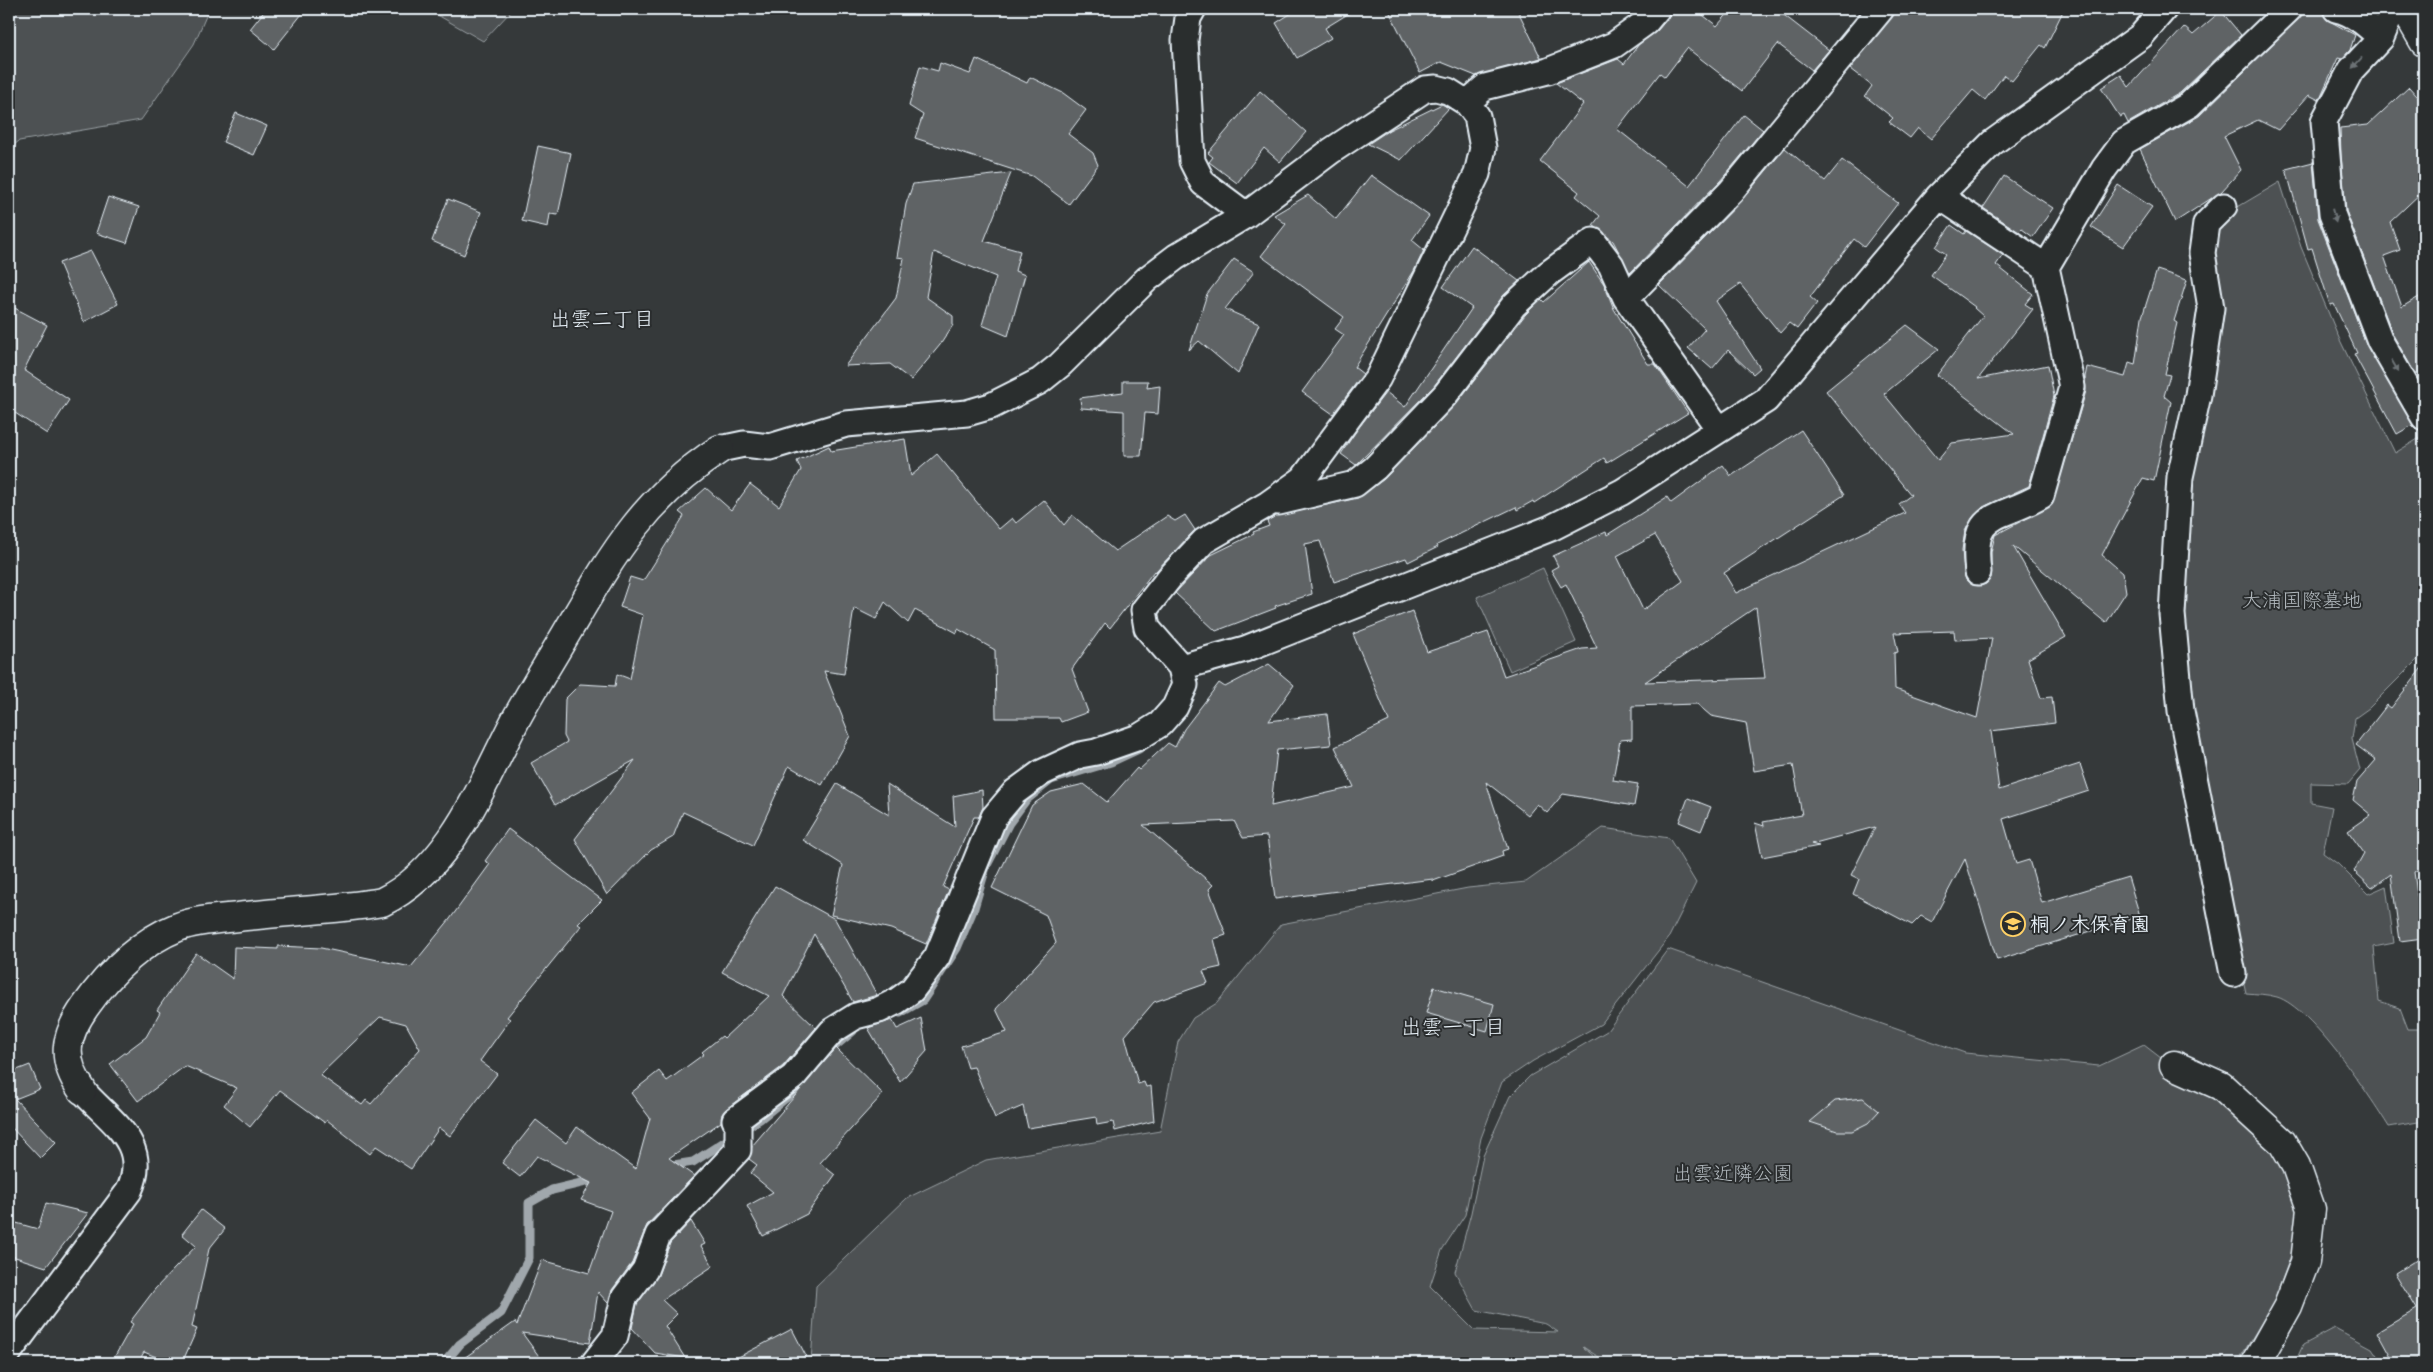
<svg xmlns="http://www.w3.org/2000/svg" width="2433" height="1372" font-family="Caveat,'Klee One',sans-serif">
  <style>
    .green { fill: #4d5152; stroke: #9aa1a5 }
    .lines { fill: none; stroke-linecap: round; stroke-linejoin: round }
    .stream { stroke: #a0a7ac; stroke-width: 9 }
    .building { fill: #5f6365; stroke: #e8f1f8; fill-rule: evenodd }
    .street-casing { stroke: #e8f1f8; stroke-width: 29 }
    .secondary-casing { stroke: #e8f1f8; stroke-width: 31 }
    .street { stroke: #2a2d2e; stroke-width: 25 }
    .secondary { stroke: #2a2d2e; stroke-width: 28 }
    .oneway { fill: #6c7275 }
    .labels { text-anchor: middle; dominant-baseline: central; stroke-width: 4; stroke-linejoin: round; paint-order: stroke }
    .park-label { font-size: 20px; fill: #b2b9be; stroke: #2a2d2e }
    .poi-label { font-size: 20px; font-weight: bold; fill: #e8f1f8; stroke: #2a2d2e; text-anchor: start }
    .neighbourhood-label { font-size: 21px; fill: #e8f1f8; stroke: #2a2d2e }
  </style>
  <rect width="100%" height="100%" fill="#35393a"/>
  <filter id="ink" filterUnits="userSpaceOnUse"><feTurbulence type="fractalNoise" baseFrequency=".02" numOctaves="2"/><feDisplacementMap in="SourceGraphic" scale="10" xChannelSelector="R" yChannelSelector="G"/><feConvolveMatrix kernelMatrix="1 2 1 2 8 2 1 2 1" color-interpolation-filters="sRGB"/></filter>
  <g filter="url(#ink)">
    <!-- green -->
    <path class="green" d="M 9,9 L 209,9 L 194,44 L 141,120 L 19,141 L 9,149 Z
      M 427,9 L 513,9 L 483,41 Z
      M 2280,182 L 2301,247 L 2339,338 L 2395,453 L 2423,436 L 2424,438 L 2424,653 L 2369,708 L 2355,718 L 2352,739 L 2360,770 L 2348,784 L 2311,783 L 2311,803 L 2332,807 L 2323,853 L 2338,864 L 2368,894 L 2386,886 L 2394,943 L 2374,947 L 2379,1001 L 2400,1008 L 2408,1029 L 2423,1029 L 2424,1033 L 2424,1121 L 2389,1127 C 2370,1096 2311,1007 2277,997 C 2267,994 2256,994 2246,993 L 2206,808 L 2178,621 L 2209,246 L 2219,223 L 2236,208 Z
      M 1543,568 L 1576,642 L 1510,671 L 1477,597 Z
      M 1603,828 L 1669,838 L 1696,883 L 1669,937 L 1601,1024 L 1533,1061 L 1502,1082 L 1481,1138 L 1465,1215 L 1442,1250 L 1430,1286 L 1474,1330 L 1558,1332 L 1546,1324 L 1476,1310 L 1455,1272 L 1471,1213 L 1483,1156 L 1510,1096 L 1530,1076 L 1607,1031 L 1668,949 L 1965,1053 L 2099,1066 L 2144,1045 L 2260,1134 L 2287,1172 L 2298,1213 L 2291,1255 L 2274,1302 L 2237,1363 L 1608,1363 L 1583,1347 L 1602,1363 L 811,1363 L 816,1286 L 907,1198 L 986,1160 L 1160,1131 L 1178,1042 L 1193,1018 L 1217,1003 L 1281,924 L 1468,888 L 1526,882 Z
      M 2335,1328 L 2372,1348 L 2382,1363 L 2295,1363 L 2303,1345 Z"/>
    <g class="lines">
      <!-- stream -->
      <path class="stream" d="M 900,1013 L 923,1000 L 957,948 L 974,908 L 986,867 L 1009,823 L 1026,800 L 1051,780 L 1111,762 L 1139,749
        M 667,1166 L 693,1162 L 760,1119 L 813,1076 L 834,1047 L 853,1031
        M 444,1363 L 460,1344 L 501,1313 L 529,1258 L 529,1203 L 552,1190 L 598,1179"/>
    </g>
    <!-- building -->
    <path class="building" d="M 266,9 L 306,9 L 274,49 L 250,29 Z
      M 1298,9 L 1356,9 L 1325,28 L 1331,38 L 1297,58 L 1276,23 Z
      M 1388,9 L 1517,9 L 1541,58 L 1476,76 L 1441,62 L 1420,73 Z
      M 1671,9 L 1695,9 L 1717,26 L 1732,9 L 1776,9 L 1829,50 L 1812,70 L 1778,44 L 1742,91 L 1687,48 L 1665,77 L 1660,73 L 1617,129 L 1689,186 L 1744,115 L 1763,130 L 1720,181 L 1630,273 L 1613,241 L 1593,225 L 1600,216 L 1576,196 L 1579,192 L 1540,161 L 1583,104 L 1556,83 L 1618,59 L 1624,64 L 1639,44 L 1657,31 L 1668,18 Z
      M 1897,9 L 2064,9 L 2045,48 L 2041,45 L 2012,81 L 2004,75 L 1985,100 L 1973,90 L 1931,139 L 1918,128 L 1910,138 L 1889,122 L 1893,118 L 1865,96 L 1872,86 L 1850,69 Z
      M 2313,9 L 2322,9 L 2326,19 L 2355,35 L 2350,50 L 2342,59 L 2338,58 L 2319,100 L 2309,95 L 2278,130 L 2258,120 L 2224,136 L 2241,170 L 2221,192 L 2175,222 L 2140,149 L 2199,116 L 2301,16 Z
      M 2221,11 L 2241,35 L 2180,93 L 2128,123 L 2124,115 L 2120,117 L 2101,88 L 2121,75 L 2129,87 L 2184,27 L 2193,35 Z
      M 976,59 L 1027,83 L 1030,77 L 1063,93 L 1086,110 L 1068,134 L 1093,153 L 1098,165 L 1069,204 L 1032,176 L 915,138 L 923,115 L 909,106 L 920,66 L 938,71 L 940,63 L 970,74 Z
      M 2409,87 L 2424,104 L 2424,190 L 2390,222 L 2400,250 L 2384,256 L 2402,307 L 2424,294 L 2424,389 L 2393,335 L 2346,211 L 2341,154 L 2340,128 L 2368,125 Z
      M 1260,91 L 1306,132 L 1280,162 L 1264,148 L 1237,183 L 1209,162 L 1213,157 L 1208,153 Z
      M 1442,104 L 1449,108 L 1401,160 L 1368,144 L 1389,130 Z
      M 236,113 L 267,126 L 254,155 L 223,142 Z
      M 538,146 L 571,153 L 558,215 L 550,214 L 548,227 L 522,221 Z
      M 1785,148 L 1825,181 L 1842,160 L 1898,203 L 1864,247 L 1854,239 L 1810,297 L 1817,303 L 1797,329 L 1789,323 L 1780,333 L 1740,284 L 1716,301 L 1760,368 L 1753,374 L 1728,350 L 1712,369 L 1688,348 L 1705,329 L 1659,285 L 1741,201 Z
      M 2313,162 L 2318,219 L 2367,346 L 2413,425 L 2397,434 L 2354,354 L 2357,353 L 2334,304 L 2330,305 L 2312,248 L 2308,249 L 2286,169 Z
      M 1011,173 L 984,241 L 1020,251 L 1015,271 L 1025,275 L 1008,336 L 982,325 L 996,277 L 934,252 L 926,297 L 953,316 L 953,325 L 940,345 L 911,380 L 890,364 L 845,366 L 896,298 L 904,258 L 897,257 L 906,204 L 913,184 Z
      M 1371,175 L 1429,216 L 1412,240 L 1424,250 L 1414,271 L 1354,367 L 1363,374 L 1333,414 L 1302,392 L 1344,335 L 1335,329 L 1344,317 L 1261,256 L 1286,224 L 1274,215 L 1308,195 L 1336,219 Z
      M 2004,176 L 2053,208 L 2033,237 L 2022,229 L 2019,232 L 1983,208 Z
      M 2118,185 L 2152,207 L 2123,247 L 2091,227 Z
      M 108,197 L 139,207 L 127,243 L 96,233 Z
      M 448,199 L 481,212 L 464,255 L 432,241 Z
      M 1951,225 L 1964,234 L 1966,231 L 2003,255 L 1996,265 L 2033,294 L 2025,304 L 2033,309 L 1978,379 L 2048,365 L 2054,396 L 2029,486 L 1983,507 L 1973,517 L 1965,531 L 1962,550 L 1964,573 L 1966,580 L 1972,585 L 1986,584 L 1991,578 L 1991,552 L 1995,535 L 2052,505 L 2086,391 L 2085,377 L 2087,367 L 2125,377 L 2129,363 L 2135,365 L 2142,317 L 2157,270 L 2187,280 L 2174,321 L 2177,323 L 2165,374 L 2170,375 L 2164,396 L 2171,402 L 2154,481 L 2143,478 L 2102,555 L 2123,573 L 2126,592 L 2106,623 L 2013,546 L 2066,637 L 2028,659 L 2041,698 L 2052,697 L 2055,723 L 1991,731 L 1999,790 L 2080,764 L 2089,791 L 2003,819 L 2016,864 L 2029,860 L 2042,903 L 2128,877 L 2140,916 L 1997,960 L 1965,859 L 1932,922 L 1921,916 L 1912,925 L 1853,894 L 1859,879 L 1851,875 L 1875,827 L 1811,844 L 1819,846 L 1762,857 L 1755,823 L 1764,826 L 1763,822 L 1802,815 L 1793,765 L 1754,771 L 1746,723 L 1711,716 L 1697,704 L 1632,706 L 1632,739 L 1620,740 L 1613,780 L 1638,784 L 1634,806 L 1563,794 L 1547,813 L 1537,804 L 1528,815 L 1486,782 L 1508,849 L 1502,851 L 1503,856 L 1433,881 L 1433,879 L 1275,899 L 1267,836 L 1243,838 L 1234,821 L 1143,825 L 1213,885 L 1209,889 L 1226,935 L 1214,939 L 1221,967 L 1203,971 L 1208,983 L 1154,1002 L 1125,1036 L 1138,1084 L 1144,1082 L 1146,1087 L 1151,1086 L 1154,1121 L 1115,1131 L 1113,1122 L 1097,1125 L 1096,1117 L 1028,1128 L 1023,1106 L 995,1118 L 974,1067 L 968,1068 L 961,1046 L 1007,1032 L 996,1009 L 1056,943 L 1046,915 L 992,888 L 1032,805 L 1051,792 L 1084,784 L 1107,802 L 1137,768 L 1139,770 L 1168,743 L 1175,747 L 1184,729 L 1219,683 L 1225,687 L 1269,664 L 1294,685 L 1269,721 L 1327,714 L 1331,745 L 1277,750 L 1271,806 L 1354,787 L 1335,747 L 1389,721 L 1353,634 L 1412,611 L 1427,652 L 1488,632 L 1504,676 L 1582,649 L 1597,648 L 1566,584 L 1561,587 L 1551,570 L 1558,566 L 1553,556 L 1606,532 L 1607,535 L 1667,497 L 1671,503 L 1723,465 L 1731,476 L 1801,430 L 1844,495 L 1724,573 L 1736,593 L 1905,513 L 1899,504 L 1911,495 L 1826,391 L 1907,325 L 1939,349 L 1884,394 L 1938,460 L 1952,443 L 2014,434 L 1937,375 L 1983,316 L 1974,308 L 1975,307 L 1931,275 L 1946,254 L 1936,247 ZM 1655,535 L 1683,581 L 1643,610 L 1617,556 ZM 1756,607 L 1765,678 L 1645,682 ZM 1954,631 L 1955,640 L 1992,638 L 1977,718 L 1895,689 L 1894,653 L 1898,652 L 1894,633 Z
      M 1472,246 L 1519,281 L 1503,296 L 1434,386 L 1356,465 L 1341,454 L 1356,431 L 1386,392 L 1405,407 L 1472,308 L 1443,287 Z
      M 91,251 L 118,304 L 84,322 L 59,263 Z
      M 1234,259 L 1254,272 L 1225,309 L 1259,324 L 1238,374 L 1199,341 L 1189,350 L 1207,294 Z
      M 1589,262 L 1604,284 L 1614,309 L 1648,364 L 1655,364 L 1688,413 L 1607,463 L 1604,458 L 1534,503 L 1533,501 L 1517,510 L 1516,507 L 1437,545 L 1438,547 L 1408,562 L 1406,558 L 1334,582 L 1320,541 L 1305,544 L 1312,594 L 1275,606 L 1276,608 L 1216,631 L 1175,593 L 1211,555 L 1254,534 L 1253,532 L 1269,526 L 1267,521 L 1276,516 L 1358,498 L 1384,479 L 1456,404 L 1525,315 L 1541,299 L 1544,302 Z
      M 9,305 L 47,325 L 24,370 L 69,400 L 47,434 L 9,409 Z
      M 1123,381 L 1148,381 L 1147,388 L 1160,386 L 1158,414 L 1145,413 L 1141,456 L 1124,456 L 1124,411 L 1081,408 L 1080,398 L 1123,392 Z
      M 905,439 L 911,476 L 937,454 L 999,529 L 1012,518 L 1016,523 L 1044,500 L 1064,525 L 1072,515 L 1115,551 L 1167,516 L 1175,521 L 1185,515 L 1195,530 L 1155,572 L 1154,571 L 1110,628 L 1105,623 L 1072,669 L 1088,712 L 1061,722 L 1059,718 L 996,718 L 995,650 L 958,629 L 957,633 L 915,610 L 908,623 L 885,602 L 876,619 L 854,608 L 844,674 L 824,671 L 850,736 L 822,785 L 789,766 L 753,845 L 683,812 L 673,837 L 651,850 L 607,895 L 575,839 L 635,760 L 555,805 L 531,763 L 567,742 L 564,736 L 565,699 L 580,684 L 615,686 L 617,674 L 630,679 L 643,615 L 620,607 L 630,577 L 643,581 L 684,516 L 679,512 L 706,488 L 731,510 L 750,484 L 779,506 L 801,470 L 797,461 L 829,446 L 831,451 Z
      M 2424,665 L 2424,866 L 2414,872 L 2423,938 L 2400,941 L 2391,874 L 2372,888 L 2354,871 L 2364,853 L 2348,831 L 2371,815 L 2353,800 L 2357,782 L 2376,760 L 2356,745 L 2387,705 L 2391,708 Z
      M 837,784 L 889,815 L 887,784 L 955,827 L 953,796 L 982,790 L 983,807 L 979,817 L 974,817 L 943,887 L 949,890 L 926,944 L 891,929 L 831,915 L 843,865 L 803,840 Z
      M 1688,798 L 1711,807 L 1701,831 L 1679,822 Z
      M 508,829 L 602,900 L 578,924 L 581,926 L 507,1017 L 510,1019 L 480,1061 L 497,1074 L 450,1136 L 439,1128 L 411,1169 L 376,1146 L 370,1154 L 327,1120 L 325,1123 L 280,1090 L 250,1127 L 224,1105 L 237,1088 L 185,1066 L 138,1101 L 110,1064 L 146,1037 L 160,1012 L 157,1010 L 196,953 L 233,979 L 234,947 L 278,949 L 278,946 L 321,948 L 411,967 L 450,919 L 490,864 L 485,861 ZM 380,1017 L 406,1024 L 420,1049 L 371,1104 L 366,1100 L 362,1105 L 320,1075 Z
      M 775,886 L 835,919 L 877,995 L 853,1002 L 814,934 L 783,996 L 816,1028 L 783,1066 L 726,1109 L 722,1114 L 721,1122 L 669,1158 L 694,1176 L 647,1225 L 632,1263 L 612,1290 L 608,1303 L 598,1292 L 590,1343 L 522,1333 L 544,1363 L 457,1363 L 515,1322 L 517,1325 L 542,1260 L 589,1273 L 611,1211 L 581,1200 L 591,1183 L 537,1156 L 520,1177 L 502,1163 L 536,1120 L 566,1143 L 577,1127 L 636,1169 L 650,1118 L 631,1093 L 659,1071 L 667,1081 L 704,1054 L 702,1052 L 722,1036 L 724,1038 L 769,996 L 722,972 Z
      M 1434,987 L 1494,1004 L 1487,1031 L 1426,1013 Z
      M 921,1018 L 927,1051 L 900,1082 L 868,1028 L 892,1020 L 897,1029 Z
      M 836,1048 L 883,1094 L 820,1163 L 835,1175 L 807,1214 L 763,1236 L 747,1206 L 773,1192 L 750,1173 L 757,1165 L 749,1159 L 752,1146 Z
      M 30,1065 L 40,1089 L 15,1099 L 56,1142 L 40,1158 L 9,1125 L 9,1073 Z
      M 1863,1098 L 1879,1111 L 1868,1123 L 1852,1131 L 1837,1131 L 1810,1122 L 1835,1101 Z
      M 46,1203 L 88,1213 L 46,1267 L 9,1255 L 9,1221 L 38,1229 Z
      M 201,1210 L 225,1229 L 209,1249 L 192,1327 L 197,1329 L 182,1363 L 171,1363 L 144,1352 L 138,1363 L 111,1363 L 133,1324 L 130,1322 L 155,1289 L 196,1246 L 182,1234 Z
      M 691,1221 L 705,1244 L 701,1246 L 713,1266 L 662,1300 L 677,1314 L 665,1326 L 685,1358 L 655,1353 L 632,1328 L 637,1304 L 658,1275 L 670,1243 Z
      M 2424,1255 L 2424,1363 L 2394,1363 L 2377,1332 L 2417,1309 L 2395,1273 Z
      M 792,1329 L 806,1356 L 791,1363 L 727,1363 Z"/>
    <g class="lines">
      <defs>
        <path id="street" d="M 1193,9 L 1188,18 L 1185,40 L 1192,161 L 1203,183 L 1246,215
          M 2336,9 C 2354,13 2367,25 2381,38
          M 2393,9 L 2381,38 L 2351,70 L 2324,121 L 2332,214 L 2380,341 L 2424,417
          M 1467,103 L 1485,87 L 1548,71 L 1614,45 L 1646,22 L 1657,9
          M 1939,196 L 2046,267 L 2072,387 L 2041,496 C 1998,521 1970,509 1978,572
          M 2224,206 L 2206,224 L 2202,253 L 2211,308 L 2198,395 L 2180,477 L 2172,614 L 2181,711 L 2233,974
          M 2046,267 L 2104,169 L 2124,142 L 2189,105 L 2289,9
          M 1626,298 L 1731,191 L 1881,9
          M 1279,502 L 1355,484 L 1375,468 L 1445,395 L 1514,305 L 1549,273 L 1593,241 L 1611,265 L 1626,298 L 1719,429
          M 1181,667 L 1245,649 L 1551,528 L 1622,492 L 1766,400 L 1939,196 L 1992,143 L 2141,36 L 2164,9
          M 9,1352 L 129,1191 C 151,1143 110,1122 82,1090
          M 594,1363 L 615,1336 L 624,1298 L 645,1270 L 658,1235 L 738,1150 L 738,1125 L 735,1120 L 793,1077 L 832,1031 L 856,1016 L 879,1010 L 897,1001 L 912,990 L 937,957 L 994,817 L 1015,792 L 1041,773 L 1080,755 L 1096,752 L 1139,737 L 1160,724 L 1175,707 L 1185,685 L 1181,667 L 1147,628 L 1144,610 L 1170,577 L 1204,541 L 1268,504 L 1303,479 L 1378,378 L 1477,174 L 1483,148 L 1477,116 L 1467,103 L 1448,91 L 1436,88 L 1425,89 L 1331,151 L 1246,215 L 1176,257 L 1147,279 L 1060,365 L 1040,381 L 991,406 L 967,413 L 846,424 L 770,447 L 744,444 L 720,449"/>
        <path id="secondary" d="M 2405,9 L 2424,42
          M 2174,1065 L 2221,1086 L 2282,1142 L 2296,1166 L 2311,1209 L 2305,1262 L 2288,1306 L 2256,1363
          M 82,1090 C 61,1060 64,1037 85,1007 C 109,973 138,943 178,927 C 196,920 219,919 238,917 C 286,911 335,910 382,902 C 452,868 482,784 516,719 C 533,688 552,658 570,627 C 614,552 645,498 720,449"/>
      </defs>
      <!-- street casing -->
      <use href="#street" class="street-casing"/>
      <!-- secondary casing -->
      <use href="#secondary" class="secondary-casing"/>
      <!-- street -->
      <use href="#street" class="street"/>
      <!-- secondary -->
      <use href="#secondary" class="secondary"/>
    </g>
    <!-- one-way arrows -->
    <defs><path id="oneway-solid" d="M-6-.8H1V-3.2L6.5 0L1 3.2V.8H-6Z" transform="scale(1.25)"/></defs>
    <g class="oneway">
      <use href="#oneway-solid" transform="translate(2357 63) rotate(132)"/>
      <use href="#oneway-solid" transform="translate(2334 216) rotate(75)"/>
      <use href="#oneway-solid" transform="translate(2395 366) rotate(60)"/>
    </g>
  </g>
  <!-- icons -->
  <defs>
    <symbol id="school-ring" viewBox="-11 -11 22 22"><circle r="9.5" fill="#2a2d2e" stroke="#ffd166" stroke-width="1.5"/><path d="M0-5L7-2L0 1L-7-2ZM-4 1L0 2.5L4 1V4Q0 6-4 4Z" fill="#ffd166"/></symbol>
  </defs>
  <g fill-rule="evenodd">
    <use href="#school-ring" x="1999" y="910" width="28" height="28"/>
  </g>
  <g class="labels">
    <!-- park labels -->
    <g class="park-label">
      <text x="2302" y="600">大浦国際墓地</text>
      <text x="1733" y="1173">出雲近隣公園</text>
    </g>
    <!-- poi labels -->
    <g class="poi-label">
      <text x="2030" y="924">桐ノ木保育園</text>
    </g>
    <!-- neighbourhood labels -->
    <g class="neighbourhood-label">
      <text x="602" y="319">出雲二丁目</text>
      <text x="1453" y="1027">出雲一丁目</text>
    </g>
  </g>
  <!-- margin -->
  <rect width="2433" height="1372" fill="none" stroke="#2a2d2e" stroke-width="30"/>
  <rect x="15" y="15" width="2403" height="1342" fill="none" stroke="#e8f1f8" stroke-width="2" filter="url(#ink)"/>
</svg>
